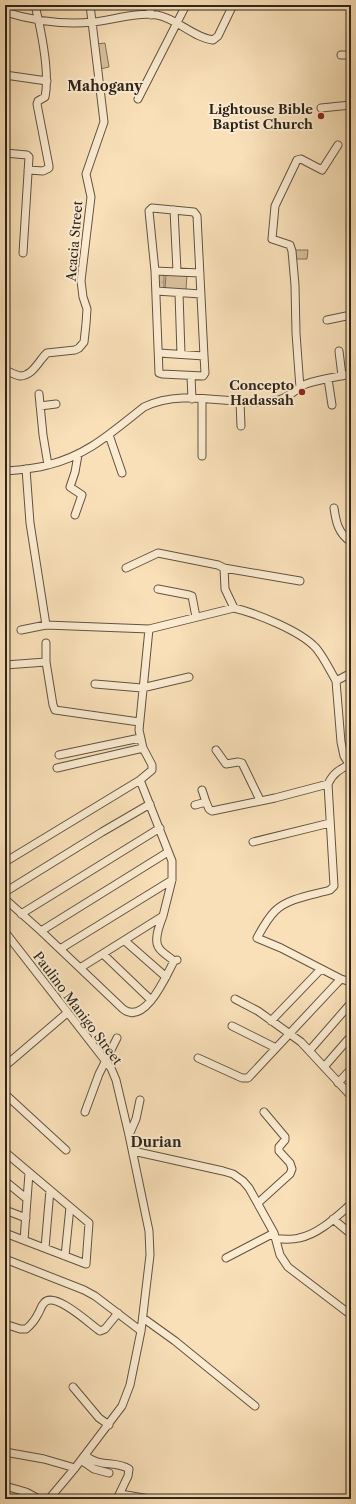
<svg xmlns="http://www.w3.org/2000/svg" width="356" height="1504" font-family="'Libre Caslon Text',serif">
  <style>
    .green { fill: url(#green-dots); stroke: #83725c }
    .pitch { fill: #d7c09d; stroke: #83725c }
    .lines { fill: none; stroke-linecap: round; stroke-linejoin: round }
    .minor-casing { stroke: #625342; stroke-width: 9 }
    .minor { stroke: #fbebd1; stroke-width: 7 }
    .poi-dot { fill: #8f2418; stroke: #fbebd1; stroke-width: 1.5 }
    .labels { text-anchor: middle; dominant-baseline: central; stroke-width: 4; stroke-linejoin: round; paint-order: stroke }
    .poi-label { font-size: 13px; font-weight: bold; fill: #2f241a; stroke: #fbebd1; text-anchor: end }
    .street-label { font-size: 13px; fill: #2f241a; stroke: #fbebd1 }
    .neighbourhood-label { font-size: 14px; font-weight: bold; fill: #2f241a; stroke: #fbebd1 }
  </style>
  <defs>
    <pattern id="green-dots" width="8" height="8" patternUnits="userSpaceOnUse"><rect width="8" height="8" fill="#d7c09d"/><path d="M2 2h.1M6 6h.1" fill="none" stroke="#b9a587" stroke-width="1.8" stroke-linecap="round"/></pattern>
  </defs>
  <rect width="100%" height="100%" fill="#f9e0b8"/>
  <filter id="stains"><feTurbulence type="fractalNoise" baseFrequency=".005" numOctaves="4"/><feColorMatrix values="0 0 0 0 .2 0 0 0 0 .09 0 0 0 0 .02 0 0 0 .5 -.17"/></filter>
  <radialGradient id="worn" r=".72"><stop offset=".6" stop-color="#630" stop-opacity="0"/><stop offset="1" stop-color="#630" stop-opacity=".3"/></radialGradient>
  <!-- green -->
  <path class="green" d="M 158,274 L 164,275 L 164,289 L 158,289 Z"/>
  <!-- pitch -->
  <path class="pitch" d="M 105,43 L 109,67 L 100,69 L 96,44 Z
    M 295,250 L 308,250 L 307,259 L 295,259 Z
    M 166,274 L 187,275 L 186,290 L 165,289 Z"/>
  <g class="lines">
    <defs>
      <path id="minor" d="M 149,5 L 151,15
        M 5,12 C 34,21 62,25 93,22 C 113,20 136,12 157,15 C 176,18 194,38 213,40 L 218,36 L 233,5
        M 341,55 L 351,55
        M 5,75 L 47,81
        M 138,99 L 186,5
        M 321,108 L 351,105
        M 5,153 L 27,155 L 29,157 L 23,253
        M 28,170 L 43,171 L 49,168 L 49,166 L 37,104 L 38,101 L 45,97 C 50,73 41,30 35,5
        M 152,208 L 194,212 L 197,216 L 204,356 L 205,373 L 203,376 L 162,374 L 159,373 L 155,271 L 149,211 Z
        M 174,210 L 177,271
        M 155,271 L 200,273
        M 156,291 L 201,294
        M 179,293 L 181,354
        M 327,320 L 351,315
        M 339,351 L 342,376
        M 159,353 L 204,356
        M 5,370 C 10,372 15,375 20,376 C 33,376 39,360 47,353 L 75,350 L 79,348 L 84,342 L 86,324 L 87,309 L 83,297 L 81,281 L 91,197 L 86,174 L 104,122 L 90,5
        M 191,376 L 192,399
        M 328,379 L 332,405
        M 300,388 L 296,333 L 295,285 L 292,251 L 290,245 L 272,239 L 275,206 L 297,160 L 301,159 L 322,170 L 338,145
        M 39,394 L 43,435 L 48,465
        M 202,399 L 202,456
        M 240,402 L 241,426
        M 40,406 L 56,404
        M 109,435 L 122,473
        M 26,469 L 30,523 L 46,625
        M 5,471 C 19,470 34,469 48,465 C 88,455 112,432 144,407 C 185,387 232,407 274,401 C 287,400 295,389 306,384 C 320,379 336,377 351,374
        M 334,508 C 336,522 338,533 351,542
        M 75,515 L 82,495 L 70,487 L 75,472 L 78,455
        M 126,568 L 158,553 L 218,565 L 224,568 L 225,589 L 234,608
        M 224,568 L 300,581
        M 158,589 L 189,595 L 192,596 L 196,617
        M 21,630 L 46,625 L 149,629 L 234,608 C 256,613 300,631 315,647 C 322,654 331,672 336,681 L 351,673
        M 46,643 L 46,662 L 53,705 L 55,710 L 139,722
        M 5,665 L 46,662
        M 336,681 L 341,742 L 344,756 L 349,764
        M 95,684 L 142,688 L 189,677
        M 216,750 L 226,764 L 238,762 L 242,763 L 260,800
        M 59,755 L 140,738
        M 57,768 L 143,748
        M 202,790 L 206,802
        M 195,805 L 206,802 L 209,809 L 212,811 L 275,798 L 328,784
        M 253,842 L 330,823
        M 5,862 L 140,780 L 152,770 L 152,765 L 143,748 L 139,730 L 149,629
        M 5,892 L 102,832 L 150,804
        M 5,899 L 41,931 L 123,1009 C 145,1026 166,976 174,961
        M 21,914 L 160,828
        M 163,916 C 160,924 153,940 159,948 C 162,953 170,957 174,961 L 177,960
        M 41,931 L 168,852
        M 5,932 L 111,1068 L 116,1080 L 129,1135 L 149,1231 L 150,1255 L 141,1331 L 130,1385 L 122,1406 L 75,1468 L 49,1499
        M 125,941 L 166,977
        M 60,949 L 172,880
        M 103,954 L 151,1000
        M 80,968 L 163,916 L 172,880 L 172,861 L 140,780
        M 341,979 L 281,948 L 257,938 C 262,929 267,919 275,911 C 288,898 313,895 330,890 L 334,886 L 328,784 C 333,773 340,769 351,764
        M 235,999 L 258,1011 L 301,1042 L 351,1096
        M 271,1021 L 321,969
        M 232,1026 L 276,1048
        M 310,1050 L 351,1003
        M 198,1058 L 242,1078 L 248,1078 L 337,983 L 341,979 L 351,982
        M 5,1066 L 67,1013
        M 324,1067 L 351,1036
        M 338,1083 L 351,1069
        M 5,1094 L 66,1150
        M 85,1112 L 99,1074 L 117,1038
        M 129,1135 L 136,1119 L 140,1100
        M 133,1151 L 223,1171 L 233,1174 L 243,1181 L 249,1188 L 274,1233 L 280,1255 L 288,1267 L 351,1315
        M 5,1152 L 89,1223 L 86,1264 L 5,1233
        M 5,1181 L 27,1199
        M 258,1203 L 290,1174 L 292,1169 L 290,1163 L 279,1151 L 279,1147 L 285,1140 L 285,1137 L 264,1112
        M 5,1210 L 26,1218
        M 333,1219 L 351,1234
        M 277,1239 C 284,1239 292,1240 299,1238 C 319,1234 336,1217 351,1204
        M 24,1240 L 29,1173
        M 45,1248 L 50,1190
        M 65,1256 L 70,1207
        M 226,1258 L 274,1233
        M 5,1259 L 84,1290 L 95,1296 L 141,1331
        M 143,1318 L 175,1341 L 255,1406
        M 5,1324 L 20,1329 L 26,1329 C 31,1325 35,1320 38,1314 C 40,1311 41,1306 44,1303 C 54,1290 91,1325 100,1331 L 105,1329 L 118,1313
        M 73,1387 L 99,1418 L 109,1425
        M 5,1452 L 44,1459 L 75,1468
        M 85,1455 C 99,1468 115,1460 129,1469 L 128,1476 L 117,1499
        M 81,1460 L 94,1469 L 109,1473
        M 5,1486 L 26,1492 L 39,1499
        M 120,1494 L 150,1499"/>
    </defs>
    <!-- minor casing -->
    <use href="#minor" class="minor-casing"/>
    <!-- minor -->
    <use href="#minor" class="minor"/>
  </g>
  <!-- markers -->
  <g class="poi-dot">
    <circle cx="321" cy="116" r="4"/>
    <circle cx="302" cy="392" r="4"/>
  </g>
  <g class="labels">
    <!-- poi labels -->
    <g class="poi-label">
      <text x="313" y="109">Lightouse Bible<tspan x="313" dy="15">Baptist Church</tspan></text>
      <text x="294" y="385">Concepto<tspan x="294" dy="15">Hadassah</tspan></text>
    </g>
    <!-- street labels -->
    <g class="street-label">
      <text transform="translate(74 241) rotate(-85)">Acacia Street</text>
      <text transform="translate(78 1008) rotate(53)">Paulino Manigo Street</text>
    </g>
    <!-- neighbourhood labels -->
    <g class="neighbourhood-label">
      <text x="105" y="86">Mahogany</text>
      <text x="156" y="1142">Durian</text>
    </g>
  </g>
  <!-- margin -->
  <rect width="356" height="1504" fill="none" stroke="#f9e0b8" stroke-width="20"/>
  <rect x="6" y="6" width="344" height="1492" fill="none" stroke="#2f241a" stroke-width="2"/>
  <rect x="10" y="10" width="336" height="1484" fill="none" stroke="#2f241a"/>
  <rect width="100%" height="100%" filter="url(#stains)"/>
  <rect width="100%" height="100%" fill="url(#worn)"/>
</svg>
